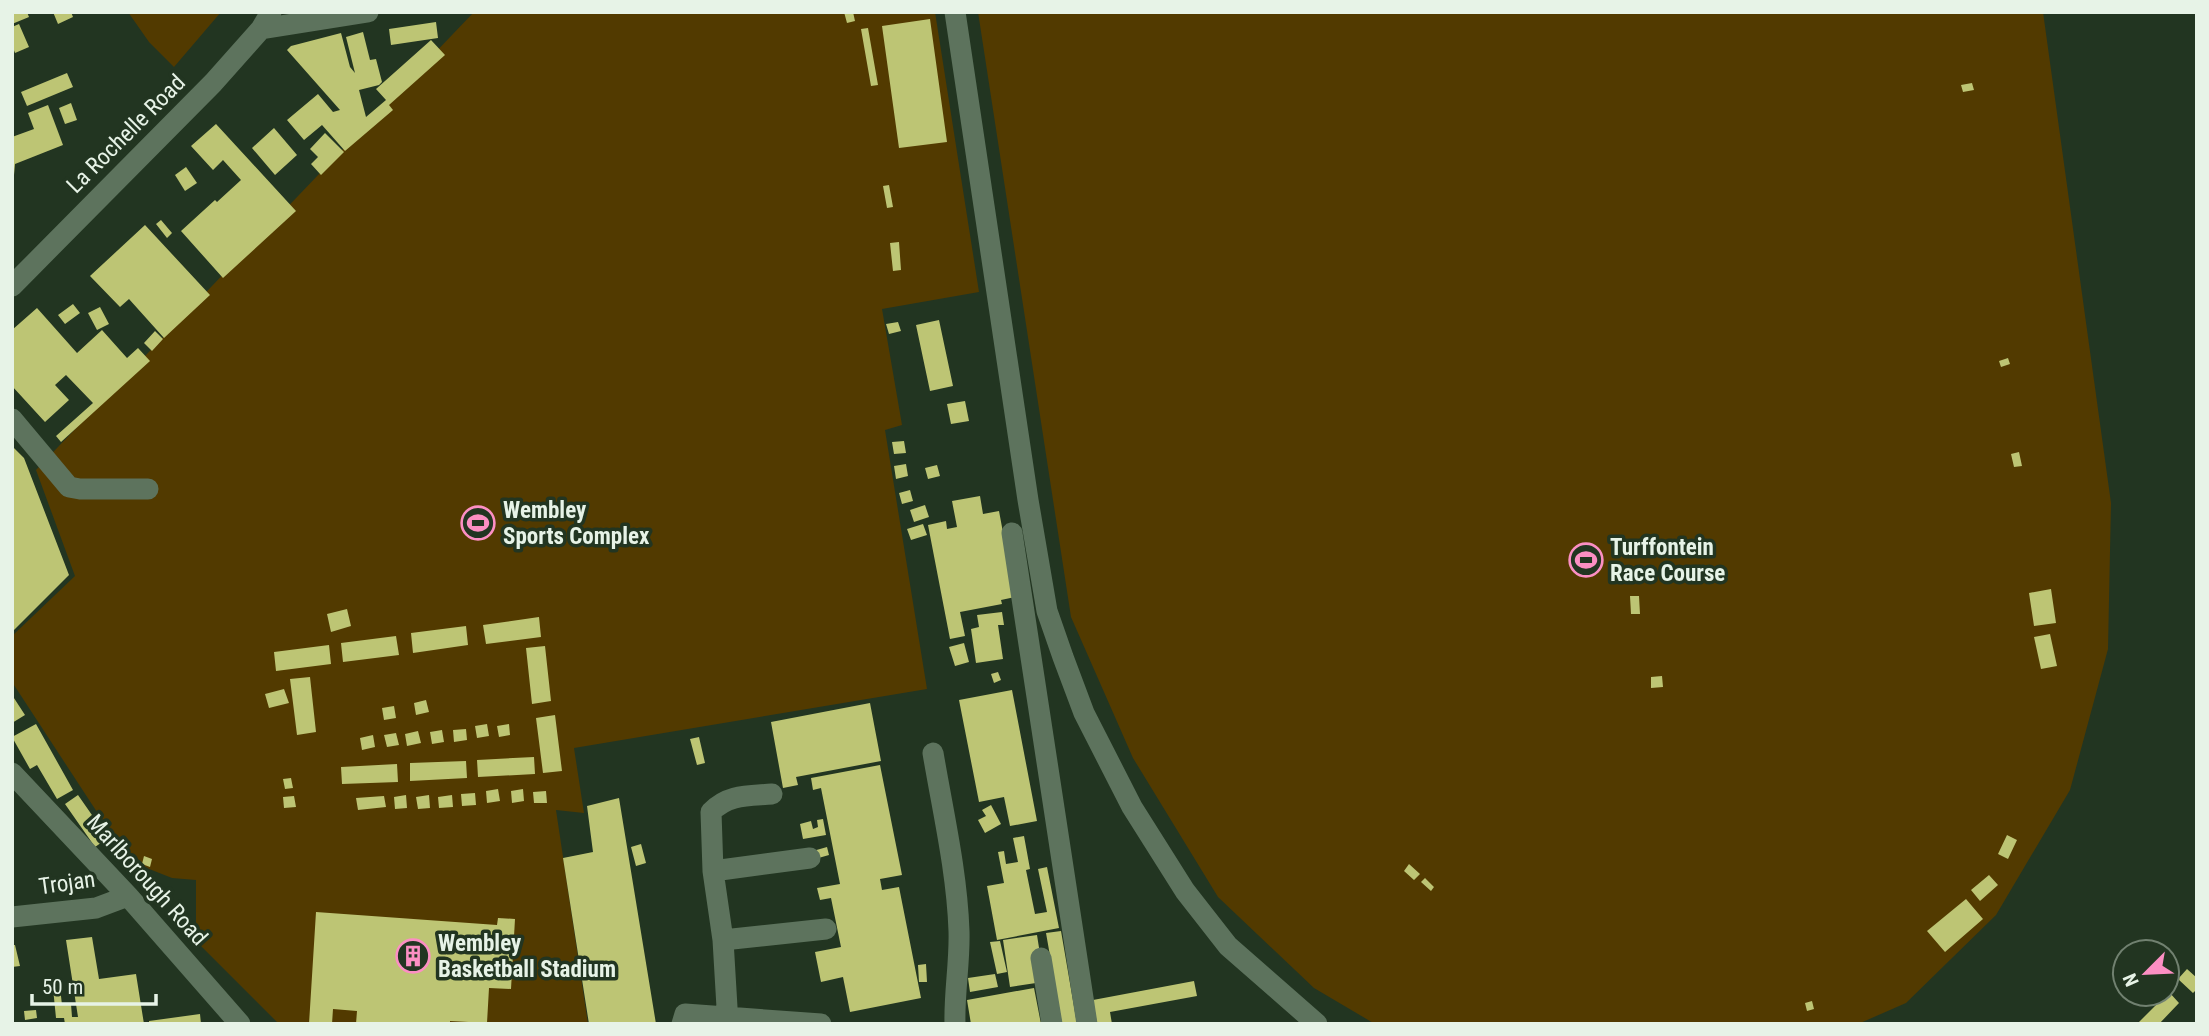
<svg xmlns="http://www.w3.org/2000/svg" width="2209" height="1036" font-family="'Roboto Condensed',sans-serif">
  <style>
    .green { fill: #523a00 }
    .building { fill: #bdc574 }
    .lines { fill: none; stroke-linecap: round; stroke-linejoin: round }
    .minor { stroke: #5d735d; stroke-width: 21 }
    .labels { text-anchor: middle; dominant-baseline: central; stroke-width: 7; stroke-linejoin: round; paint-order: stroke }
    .street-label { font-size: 23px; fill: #e7f3e7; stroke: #223521 }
    .poi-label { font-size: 23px; font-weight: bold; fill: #e7f3e7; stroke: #223521; text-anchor: start }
  </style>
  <rect width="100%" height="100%" fill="#223521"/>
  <!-- green -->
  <path class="green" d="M 128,12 L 221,12 L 174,67 L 149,42 Z
    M 474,12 L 935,12 L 979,292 L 882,309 L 902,425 L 885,430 L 927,689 L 574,748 L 584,813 L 556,810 L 588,1024 L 279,1024 L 196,941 L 196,880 L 172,878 L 129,861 L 12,682 L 12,636 L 75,576 L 36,470 Z
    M 978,12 L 2043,12 L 2111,503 L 2108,649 L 2070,790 L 1996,915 L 1906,1003 L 1858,1024 L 1375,1024 L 1314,988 L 1218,897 L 1133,758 L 1071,617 Z"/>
  <!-- building -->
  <path class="building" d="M 12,12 L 27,12 L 29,17 L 12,24 Z
    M 53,12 L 71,12 L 73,17 L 58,24 Z
    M 844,12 L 853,12 L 855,21 L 847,23 Z
    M 930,19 L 947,142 L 899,148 L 882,26 Z
    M 436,22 L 438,38 L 391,45 L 389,29 Z
    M 19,24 L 29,47 L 15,53 L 12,45 L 12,27 Z
    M 868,28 L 878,85 L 871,86 L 861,29 Z
    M 363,32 L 370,60 L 376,59 L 382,82 L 379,85 L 359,90 L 366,117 L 386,100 L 376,89 L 431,40 L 445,55 L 389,105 L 393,110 L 345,151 L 322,125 L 304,140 L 287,120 L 318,94 L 333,112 L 340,110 L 287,50 L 291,46 L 341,33 L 350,67 L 355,73 L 346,37 Z
    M 67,73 L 73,87 L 27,106 L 21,92 Z
    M 1972,83 L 1974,90 L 1963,92 L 1961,85 Z
    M 71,103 L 77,120 L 65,124 L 59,108 Z
    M 48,105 L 63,145 L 15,164 L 14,175 L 12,175 L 12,137 L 34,129 L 28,113 Z
    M 216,124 L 296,211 L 223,278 L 181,231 L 215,200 L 217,202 L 241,180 L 223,160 L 213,170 L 191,146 Z
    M 274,128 L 297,155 L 275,175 L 252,148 Z
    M 325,133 L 344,152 L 321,175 L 311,164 L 318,157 L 310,149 Z
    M 186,167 L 197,183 L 185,191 L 175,175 Z
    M 889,185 L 893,207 L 887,208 L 883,186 Z
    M 161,220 L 172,233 L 167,238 L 156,224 Z
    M 145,225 L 210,295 L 164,338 L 129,299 L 120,307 L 90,276 Z
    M 899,242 L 901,270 L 893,271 L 890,243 Z
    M 73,304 L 80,313 L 65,324 L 58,315 Z
    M 100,307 L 109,324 L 97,330 L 88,313 Z
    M 37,308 L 77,353 L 102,330 L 127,358 L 138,348 L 150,361 L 61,442 L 56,436 L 93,403 L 66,375 L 55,385 L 69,400 L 45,422 L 12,386 L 12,330 Z
    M 939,320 L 953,386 L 930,391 L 916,325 Z
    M 898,322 L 901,331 L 889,334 L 886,324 Z
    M 155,331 L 163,339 L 152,351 L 144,343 Z
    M 2008,358 L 2010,364 L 2001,367 L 1999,361 Z
    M 965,401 L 969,421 L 951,424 L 947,404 Z
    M 904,441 L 906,453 L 894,454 L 892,442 Z
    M 12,446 L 24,458 L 69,575 L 12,632 Z
    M 2019,452 L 2022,466 L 2014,467 L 2011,454 Z
    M 906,464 L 908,476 L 896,479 L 894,466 Z
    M 937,465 L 940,476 L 928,479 L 925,468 Z
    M 910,490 L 913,501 L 902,504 L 899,493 Z
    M 980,496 L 983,514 L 999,511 L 1015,597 L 1001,600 L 1002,604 L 960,612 L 965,636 L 950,639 L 928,525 L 946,521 L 947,529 L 957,527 L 952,501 Z
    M 925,505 L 929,517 L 914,522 L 910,510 Z
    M 923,524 L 927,535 L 911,540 L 907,529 Z
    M 2051,589 L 2056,623 L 2034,626 L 2029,593 Z
    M 1630,596 L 1639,596 L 1640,614 L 1631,614 Z
    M 347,609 L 351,626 L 331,632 L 327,614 Z
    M 1002,612 L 1004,625 L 998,625 L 1003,659 L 976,663 L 971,629 L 979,627 L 977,615 Z
    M 539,617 L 541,637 L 486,644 L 483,625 Z
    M 466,626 L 468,645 L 413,653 L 411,633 Z
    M 2050,634 L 2057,666 L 2041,669 L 2034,637 Z
    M 396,636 L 399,655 L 343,662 L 341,643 Z
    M 964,643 L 969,662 L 955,666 L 949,647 Z
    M 329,645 L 331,664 L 276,671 L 274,652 Z
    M 545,646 L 551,701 L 532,704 L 526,648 Z
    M 998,672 L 1001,680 L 994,683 L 991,674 Z
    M 1662,676 L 1663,687 L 1651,688 L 1651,677 Z
    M 310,677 L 316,732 L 297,735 L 290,679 Z
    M 284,689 L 289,703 L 269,708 L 265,694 Z
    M 1012,690 L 1037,821 L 1010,826 L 1004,797 L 979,802 L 959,700 Z
    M 12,695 L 25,715 L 12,723 Z
    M 426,700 L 429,712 L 416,715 L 414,703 Z
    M 870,703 L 881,761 L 796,777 L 798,785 L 783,788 L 771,722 Z
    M 394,706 L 396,718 L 384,720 L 382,708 Z
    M 555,715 L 562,771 L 543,773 L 536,718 Z
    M 36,724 L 73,790 L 57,799 L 37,765 L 30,769 L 12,737 Z
    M 487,724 L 489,736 L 477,738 L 475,726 Z
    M 509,724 L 510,735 L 499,737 L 497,726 Z
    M 466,729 L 467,740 L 454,742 L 453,730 Z
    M 442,730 L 444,742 L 432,744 L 430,732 Z
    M 418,731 L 421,743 L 407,746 L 405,734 Z
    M 396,733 L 399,745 L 387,747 L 384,735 Z
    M 373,735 L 375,747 L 362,750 L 360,738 Z
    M 699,737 L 705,763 L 697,765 L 690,739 Z
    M 534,757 L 535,774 L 478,777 L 477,760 Z
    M 466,761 L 467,778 L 410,781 L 410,763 Z
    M 397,764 L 398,782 L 342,784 L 341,767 Z
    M 880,765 L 902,875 L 880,879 L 882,890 L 899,887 L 921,998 L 850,1012 L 843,977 L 821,982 L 815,952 L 841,947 L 831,898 L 820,900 L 817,888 L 840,884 L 821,788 L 813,790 L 811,778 Z
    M 291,778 L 293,788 L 285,789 L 283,779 Z
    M 498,789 L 500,801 L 487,803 L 486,791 Z
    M 523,789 L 524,801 L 512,803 L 511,791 Z
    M 546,791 L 547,803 L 534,803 L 533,792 Z
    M 475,793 L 476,805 L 462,806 L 461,794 Z
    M 78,795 L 108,838 L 95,847 L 65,804 Z
    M 406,795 L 407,808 L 395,809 L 394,797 Z
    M 429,795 L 430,808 L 418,809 L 416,797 Z
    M 452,795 L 453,807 L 439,808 L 438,797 Z
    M 294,796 L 296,807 L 284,808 L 283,797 Z
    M 384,796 L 386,807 L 358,810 L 356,798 Z
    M 619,798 L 656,1024 L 589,1024 L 563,858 L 593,852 L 587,806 Z
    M 991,805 L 1001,824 L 985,833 L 978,820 L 986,816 L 982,810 Z
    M 823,819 L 826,835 L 803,839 L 800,824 L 811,821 L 813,829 L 818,827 L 817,820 Z
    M 2007,835 L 2017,840 L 2008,859 L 1998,854 Z
    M 1024,836 L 1030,869 L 1026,870 L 1035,914 L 1047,912 L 1038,869 L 1047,867 L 1059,928 L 997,940 L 987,886 L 1004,883 L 998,852 L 1004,851 L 1006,864 L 1018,862 L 1013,838 Z
    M 641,844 L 646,863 L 636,866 L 631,847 Z
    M 827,847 L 829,855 L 815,859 L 813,851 Z
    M 144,856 L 152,859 L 150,867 L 142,864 Z
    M 1409,864 L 1420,874 L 1414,880 L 1404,871 Z
    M 1989,875 L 1998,885 L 1980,901 L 1971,890 Z
    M 1425,878 L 1434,887 L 1431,891 L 1421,882 Z
    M 1966,899 L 1983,919 L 1945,952 L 1927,931 Z
    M 316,912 L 497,925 L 498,918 L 515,919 L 511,989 L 489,988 L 487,1023 L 450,1021 L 450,1024 L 356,1024 L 357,1011 L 333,1009 L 332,1024 L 309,1024 Z
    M 1061,931 L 1077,1024 L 1062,1024 L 1046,933 Z
    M 1037,935 L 1040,954 L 1036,983 L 1010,987 L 1003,940 Z
    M 92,937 L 99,979 L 136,974 L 144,1024 L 65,1024 L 64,1018 L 56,1018 L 53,988 L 60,987 L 62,1005 L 71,1004 L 72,1017 L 78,1017 L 66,940 Z
    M 1000,941 L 1007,972 L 997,974 L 990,942 Z
    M 12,945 L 15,945 L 20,966 L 12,967 Z
    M 926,964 L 927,982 L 919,982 L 918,965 Z
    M 2187,969 L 2197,978 L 2197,989 L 2193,993 L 2178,979 Z
    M 995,974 L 998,987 L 970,992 L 968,978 Z
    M 1194,981 L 1197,996 L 1110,1012 L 1112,1024 L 1097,1024 L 1093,1000 Z
    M 1034,988 L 1041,1024 L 971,1024 L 967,1000 Z
    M 2169,992 L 2179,1003 L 2159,1024 L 2137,1024 Z
    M 1812,1001 L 1814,1009 L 1807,1011 L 1805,1003 Z
    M 36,1010 L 37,1018 L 25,1020 L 24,1011 Z
    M 200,1014 L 201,1024 L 149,1024 L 149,1021 Z"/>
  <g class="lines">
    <!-- minor -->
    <path class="minor" d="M 955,12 L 1028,500 L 1047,611 L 1063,657 L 1084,713 L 1132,807 L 1185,891 L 1228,946 L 1317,1024
      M 261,29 L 368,12
      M 12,286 L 213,83 L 261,29 L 271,12
      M 12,419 L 69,487 L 80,489 L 148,489
      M 1012,533 L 1087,1024
      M 933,753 C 943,812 957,872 959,931 C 960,962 954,993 955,1024
      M 12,773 L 128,896 L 240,1024
      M 713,871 L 810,858
      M 12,917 L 96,908 L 128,896
      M 723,940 L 826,929
      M 1041,958 L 1052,1024
      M 682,1024 L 685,1014 L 821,1024
      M 728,1024 L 723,940 L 713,871 L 711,812 C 728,794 749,796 772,794"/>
  </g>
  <!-- icons -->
  <defs>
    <symbol id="stadium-ring" viewBox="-11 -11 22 22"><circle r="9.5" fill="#223521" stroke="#fc8fc3" stroke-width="1.5"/><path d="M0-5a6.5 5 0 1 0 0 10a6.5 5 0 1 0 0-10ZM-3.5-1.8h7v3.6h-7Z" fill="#fc8fc3"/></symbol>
    <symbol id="building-ring" viewBox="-11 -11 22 22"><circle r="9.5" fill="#223521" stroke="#fc8fc3" stroke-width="1.5"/><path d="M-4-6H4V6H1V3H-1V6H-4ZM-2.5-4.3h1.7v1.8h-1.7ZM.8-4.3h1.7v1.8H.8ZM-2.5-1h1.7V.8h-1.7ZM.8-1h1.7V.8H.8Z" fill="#fc8fc3"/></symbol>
  </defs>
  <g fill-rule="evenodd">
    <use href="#stadium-ring" x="459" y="504" width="38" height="38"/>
    <use href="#stadium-ring" x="1567" y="541" width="38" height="38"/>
    <use href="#building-ring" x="394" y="937" width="38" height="38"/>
  </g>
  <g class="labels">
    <!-- street labels -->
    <g class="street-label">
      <text transform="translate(126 134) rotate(-45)">La Rochelle Road</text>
      <text transform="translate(147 880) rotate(48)">Marlborough Road</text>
      <text transform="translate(67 883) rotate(-8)">Trojan</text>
    </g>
    <!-- poi labels -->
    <g class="poi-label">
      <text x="503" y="510">Wembley<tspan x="503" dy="26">Sports Complex</tspan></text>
      <text x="1610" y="547">Turffontein<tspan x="1610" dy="26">Race Course</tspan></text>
      <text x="438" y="943">Wembley<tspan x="438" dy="26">Basketball Stadium</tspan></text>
    </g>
  </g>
  <!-- border -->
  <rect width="2209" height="1036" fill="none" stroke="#e7f3e7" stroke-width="28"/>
  <!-- north arrow -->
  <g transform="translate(2146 973) rotate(246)"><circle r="33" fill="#223521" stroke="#718170" stroke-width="2"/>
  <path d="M0-5L12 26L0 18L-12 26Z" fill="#fc8fc3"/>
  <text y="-10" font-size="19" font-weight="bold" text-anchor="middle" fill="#e7f3e7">N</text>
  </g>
  <!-- scale -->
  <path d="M32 994v10h124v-10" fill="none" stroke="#e7f3e7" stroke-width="3.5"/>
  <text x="42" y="994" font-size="21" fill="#e7f3e7" stroke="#223521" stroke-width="5" paint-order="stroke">50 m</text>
</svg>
